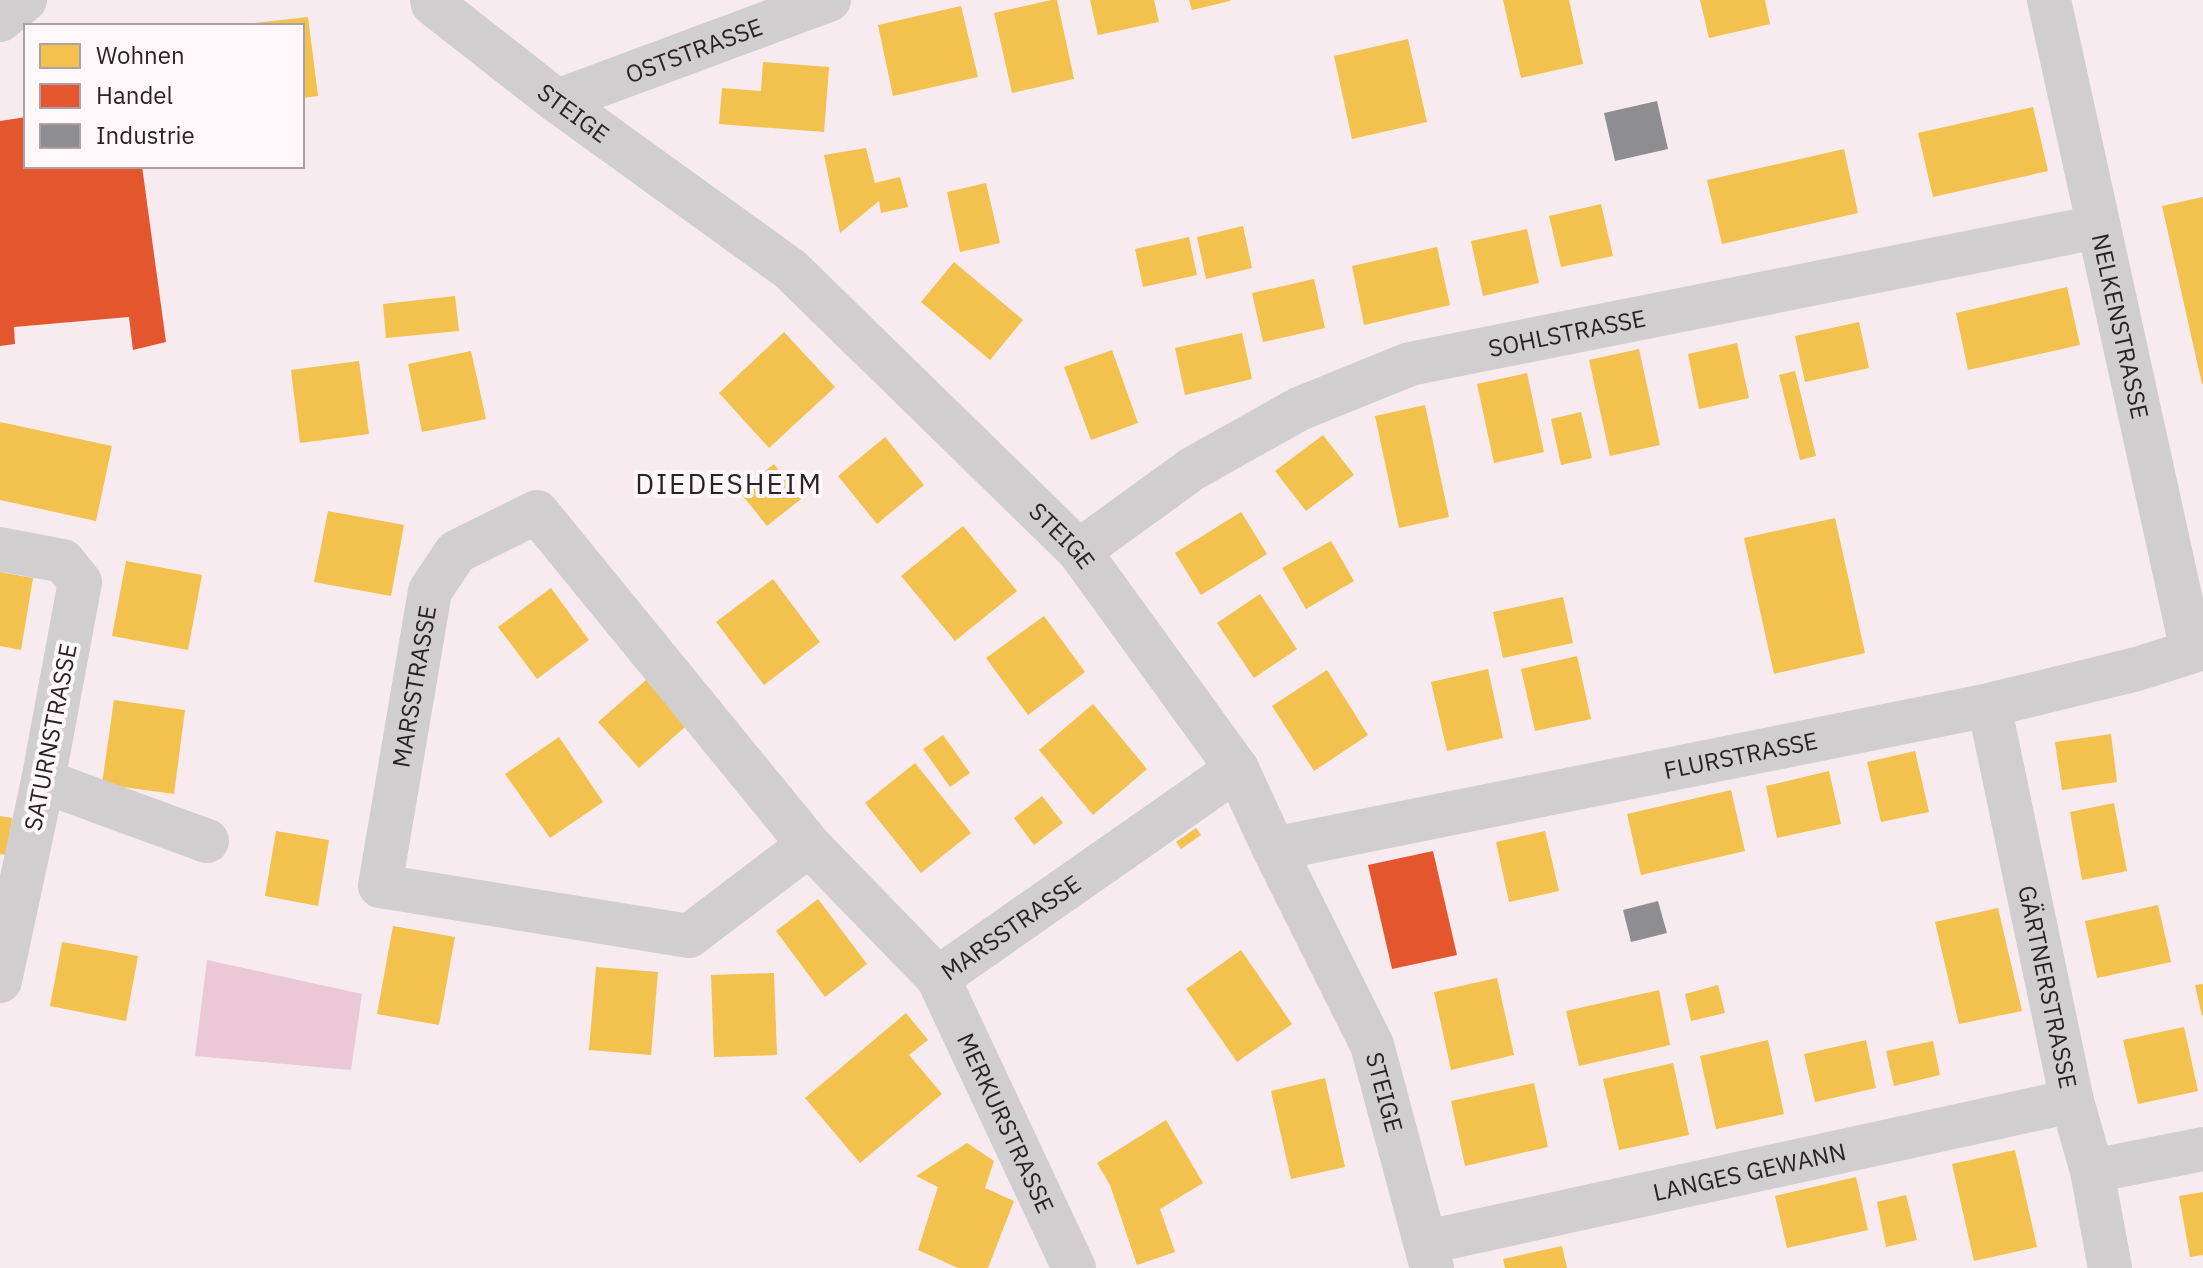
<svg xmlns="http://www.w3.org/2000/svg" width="2203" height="1268" font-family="'IBM Plex Sans',sans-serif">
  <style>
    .green { fill: #eac8d5 }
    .homes { fill: #f2c14e }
    .shops { fill: #e4572e }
    .industry { fill: #8d8d92 }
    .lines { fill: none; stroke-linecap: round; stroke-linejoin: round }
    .minor { stroke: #d1cecf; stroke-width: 44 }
    .tertiary { stroke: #d1cecf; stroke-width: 44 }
    .labels { text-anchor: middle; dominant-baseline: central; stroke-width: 8; stroke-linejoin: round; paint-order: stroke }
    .street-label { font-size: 24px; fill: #2b2225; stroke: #fef8fa }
    .quarter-label { font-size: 28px; letter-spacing: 2px; fill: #2b2225; stroke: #fef8fa }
  </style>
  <rect width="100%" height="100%" fill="#f7ebef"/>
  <!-- green -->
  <path class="green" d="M 207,960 L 362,994 L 351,1070 L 195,1056 Z"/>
  <!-- homes -->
  <path class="homes" d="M 1051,0 L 1057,0 L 1074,79 L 1012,93 L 994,13 Z
    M 1090,0 L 1154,0 L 1159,22 L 1098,35 Z
    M 1189,0 L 1230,0 L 1230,1 L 1192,10 Z
    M 1503,0 L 1569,0 L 1583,64 L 1521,78 Z
    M 1700,0 L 1765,0 L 1770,24 L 1709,38 Z
    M 961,6 L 978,77 L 893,96 L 878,25 Z
    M 308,17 L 318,96 L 302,98 L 302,26 L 244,24 Z
    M 1408,39 L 1427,122 L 1352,139 L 1334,56 Z
    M 763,62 L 829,67 L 824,132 L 719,124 L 722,88 L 761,91 Z
    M 2033,107 L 2048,171 L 1933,197 L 1918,133 Z
    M 866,148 L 875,183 L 900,177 L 908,207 L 881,213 L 879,201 L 840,233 L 824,155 Z
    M 1844,149 L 1858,213 L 1722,244 L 1707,180 Z
    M 986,183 L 1000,243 L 960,252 L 947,192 Z
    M 2203,197 L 2203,384 L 2202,384 L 2162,206 Z
    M 1601,204 L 1613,256 L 1561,267 L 1549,216 Z
    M 1243,226 L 1252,268 L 1206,279 L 1197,237 Z
    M 1527,229 L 1539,283 L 1483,296 L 1471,241 Z
    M 1189,237 L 1197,275 L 1143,287 L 1135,249 Z
    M 1437,247 L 1450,305 L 1364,325 L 1352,266 Z
    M 954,262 L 1023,320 L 990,360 L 921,302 Z
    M 1314,279 L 1325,328 L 1263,342 L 1252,293 Z
    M 2067,287 L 2080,345 L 1968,370 L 1956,313 Z
    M 455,296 L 459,331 L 386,338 L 383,304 Z
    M 1859,322 L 1869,368 L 1805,382 L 1795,336 Z
    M 784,332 L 835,387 L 769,448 L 719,393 Z
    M 1242,333 L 1252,379 L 1185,395 L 1175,348 Z
    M 1737,343 L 1749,398 L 1699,409 L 1688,354 Z
    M 1639,349 L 1660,445 L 1610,456 L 1589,360 Z
    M 1112,350 L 1138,423 L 1091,440 L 1064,367 Z
    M 471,351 L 486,419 L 422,432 L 408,364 Z
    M 359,361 L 369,434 L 300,443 L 291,370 Z
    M 1795,371 L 1816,456 L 1800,460 L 1779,375 Z
    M 1527,373 L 1544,452 L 1494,463 L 1477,384 Z
    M 1425,405 L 1449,517 L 1399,528 L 1375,416 Z
    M 1581,412 L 1592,458 L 1561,465 L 1551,419 Z
    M 0,422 L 112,446 L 96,521 L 0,500 Z
    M 1323,435 L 1354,475 L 1306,511 L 1275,471 Z
    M 885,437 L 924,485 L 877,524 L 838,476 Z
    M 774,464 L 801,499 L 767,526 L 739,491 Z
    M 328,511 L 404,525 L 391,596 L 314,582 Z
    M 1241,512 L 1267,554 L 1201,595 L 1175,553 Z
    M 1835,518 L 1865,653 L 1774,674 L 1744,538 Z
    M 963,526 L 1017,591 L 955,641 L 901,576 Z
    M 1331,541 L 1354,581 L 1306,609 L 1282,568 Z
    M 126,561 L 202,575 L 188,650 L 112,636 Z
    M 0,572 L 33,578 L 21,650 L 0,646 Z
    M 773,579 L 820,642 L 764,685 L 716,622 Z
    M 551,588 L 589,640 L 537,679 L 498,627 Z
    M 1260,594 L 1297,649 L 1254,678 L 1217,623 Z
    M 1563,597 L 1573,643 L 1503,658 L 1493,612 Z
    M 1044,616 L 1085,672 L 1028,715 L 986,658 Z
    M 1577,656 L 1591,719 L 1535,731 L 1521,669 Z
    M 1488,669 L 1503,738 L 1447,751 L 1431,682 Z
    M 1327,670 L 1368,735 L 1314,771 L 1272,706 Z
    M 646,680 L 686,726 L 639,768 L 598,722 Z
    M 114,700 L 185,710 L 174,794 L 102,784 Z
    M 1093,704 L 1147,769 L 1093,815 L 1039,750 Z
    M 2111,734 L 2117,782 L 2062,790 L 2055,742 Z
    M 943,735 L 970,773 L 950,787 L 923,749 Z
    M 559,737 L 603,802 L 550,838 L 505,774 Z
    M 1915,751 L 1929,812 L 1881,822 L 1867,762 Z
    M 915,763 L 971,833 L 921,873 L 865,803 Z
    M 1829,771 L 1841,824 L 1777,838 L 1766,786 Z
    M 1731,790 L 1745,851 L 1641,875 L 1627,814 Z
    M 1042,796 L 1063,823 L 1034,845 L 1014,818 Z
    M 2114,803 L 2127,871 L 2082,880 L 2070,812 Z
    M 0,816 L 12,818 L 7,855 L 0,854 Z
    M 1196,828 L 1201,835 L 1181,849 L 1176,842 Z
    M 276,831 L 329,840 L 318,906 L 265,896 Z
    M 1545,831 L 1559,891 L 1509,902 L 1496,842 Z
    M 818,899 L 867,964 L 825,997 L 776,931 Z
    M 2158,905 L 2171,962 L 2097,978 L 2085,921 Z
    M 1998,908 L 2022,1011 L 1959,1024 L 1935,922 Z
    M 393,926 L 455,937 L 439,1025 L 377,1014 Z
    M 62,942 L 138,956 L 126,1021 L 50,1006 Z
    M 1241,950 L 1292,1024 L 1237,1062 L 1186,989 Z
    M 596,967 L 658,972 L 651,1055 L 589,1050 Z
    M 774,973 L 777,1055 L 714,1057 L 711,975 Z
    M 1497,978 L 1514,1055 L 1451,1070 L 1434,992 Z
    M 2203,984 L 2203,1015 L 2202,1016 L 2195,985 Z
    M 1718,985 L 1725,1013 L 1691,1021 L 1685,994 Z
    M 1659,990 L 1670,1045 L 1579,1066 L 1566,1011 Z
    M 906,1013 L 928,1040 L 909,1055 L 942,1094 L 860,1163 L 805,1098 Z
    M 2184,1027 L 2198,1091 L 2138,1104 L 2123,1040 Z
    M 1768,1040 L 1784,1114 L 1716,1129 L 1700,1056 Z
    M 1866,1040 L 1876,1088 L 1815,1102 L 1804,1054 Z
    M 1933,1041 L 1940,1075 L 1894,1086 L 1886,1051 Z
    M 1673,1063 L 1689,1135 L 1619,1150 L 1603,1079 Z
    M 1325,1078 L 1345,1167 L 1291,1179 L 1271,1091 Z
    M 1534,1083 L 1548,1147 L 1465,1166 L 1451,1101 Z
    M 1166,1120 L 1203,1183 L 1160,1209 L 1175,1252 L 1137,1265 L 1110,1185 L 1097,1163 Z
    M 967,1143 L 994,1161 L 985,1188 L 1014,1201 L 988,1268 L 958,1268 L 918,1250 L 938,1187 L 916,1176 Z
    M 2015,1150 L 2037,1247 L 1974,1261 L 1952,1164 Z
    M 1856,1177 L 1868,1230 L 1787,1248 L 1775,1196 Z
    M 2203,1192 L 2203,1255 L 2190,1257 L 2179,1196 Z
    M 1906,1195 L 1917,1240 L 1886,1247 L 1877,1202 Z
    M 1562,1246 L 1567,1268 L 1505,1268 L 1503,1259 Z"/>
  <!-- shops -->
  <path class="shops" d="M 26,117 L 26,166 L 142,166 L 166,342 L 133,350 L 129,317 L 14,327 L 15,344 L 0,346 L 0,121 Z
    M 1433,851 L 1457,955 L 1392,969 L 1368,865 Z"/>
  <!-- industry -->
  <path class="industry" d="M 1657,101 L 1668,149 L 1615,161 L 1604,113 Z
    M 1658,901 L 1667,933 L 1631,942 L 1623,910 Z"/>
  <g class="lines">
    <!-- minor -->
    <g class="minor">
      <path id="s1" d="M 432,0 L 433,4 L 557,101 L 790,269 L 1079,551 L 1237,769 L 1274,849 L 1372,1045 L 1432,1268"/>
      <path id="s2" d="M 2049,0 L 2192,651"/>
      <path id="s3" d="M 557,101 L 829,0"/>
      <path d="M 0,549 L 63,561 L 80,582 L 43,781 L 0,981"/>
      <path id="s4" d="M 1079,551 L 1192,469 L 1299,409 L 1410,364 L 2097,227"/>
      <path id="s5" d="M 1989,705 L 2072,1101 L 2092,1171 L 2110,1268"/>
      <path d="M 43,781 L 207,841"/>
      <path id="s6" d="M 809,845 L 689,936 L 380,886 L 430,591 L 456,552 L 537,512 L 809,845 L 938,978 L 1237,769"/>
      <path id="s7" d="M 1274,849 L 1989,705 L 2137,669 L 2203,648"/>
      <path id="s8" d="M 938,978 L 1074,1268"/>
      <path d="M 2092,1171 L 2203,1149"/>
      <path id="s9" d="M 1427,1242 L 2072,1101"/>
    </g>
    <!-- tertiary -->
    <path class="tertiary" d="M 0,20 L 25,0"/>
  </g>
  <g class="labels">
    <!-- street labels -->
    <g class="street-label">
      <text stroke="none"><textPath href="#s3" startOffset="146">OSTSTRASSE</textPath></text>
      <text stroke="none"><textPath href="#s1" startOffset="182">STEIGE</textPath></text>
      <text stroke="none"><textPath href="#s2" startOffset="334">NELKENSTRASSE</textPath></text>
      <text stroke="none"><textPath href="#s4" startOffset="542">SOHLSTRASSE</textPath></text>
      <text stroke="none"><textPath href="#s1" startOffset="830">STEIGE</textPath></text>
      <text stroke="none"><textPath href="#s6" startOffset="666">MARSSTRASSE</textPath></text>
      <text transform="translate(50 737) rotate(-79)">SATURNSTRASSE</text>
      <text stroke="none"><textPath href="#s7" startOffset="476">FLURSTRASSE</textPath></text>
      <text stroke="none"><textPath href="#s6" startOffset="1604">MARSSTRASSE</textPath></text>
      <text stroke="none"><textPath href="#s5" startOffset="288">GÄRTNERSTRASSE</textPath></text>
      <text stroke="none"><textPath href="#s1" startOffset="1478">STEIGE</textPath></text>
      <text stroke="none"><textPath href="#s8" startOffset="160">MERKURSTRASSE</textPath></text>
      <text stroke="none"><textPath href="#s9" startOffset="330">LANGES GEWANN</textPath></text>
    </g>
    <!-- quarter labels -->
    <g class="quarter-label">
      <text x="729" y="483">DIEDESHEIM</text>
    </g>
  </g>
  <!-- legend -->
  <rect x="24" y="24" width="280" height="144" fill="#fef8fa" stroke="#aaa2a5" stroke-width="2"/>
  <rect x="40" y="44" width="40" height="24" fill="#f2c14e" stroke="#aaa2a5" stroke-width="2"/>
  <text x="96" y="64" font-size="24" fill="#2b2225">Wohnen</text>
  <rect x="40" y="84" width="40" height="24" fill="#e4572e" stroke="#aaa2a5" stroke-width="2"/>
  <text x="96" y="104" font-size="24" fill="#2b2225">Handel</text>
  <rect x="40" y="124" width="40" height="24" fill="#8d8d92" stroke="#aaa2a5" stroke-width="2"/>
  <text x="96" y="144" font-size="24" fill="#2b2225">Industrie</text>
</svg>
